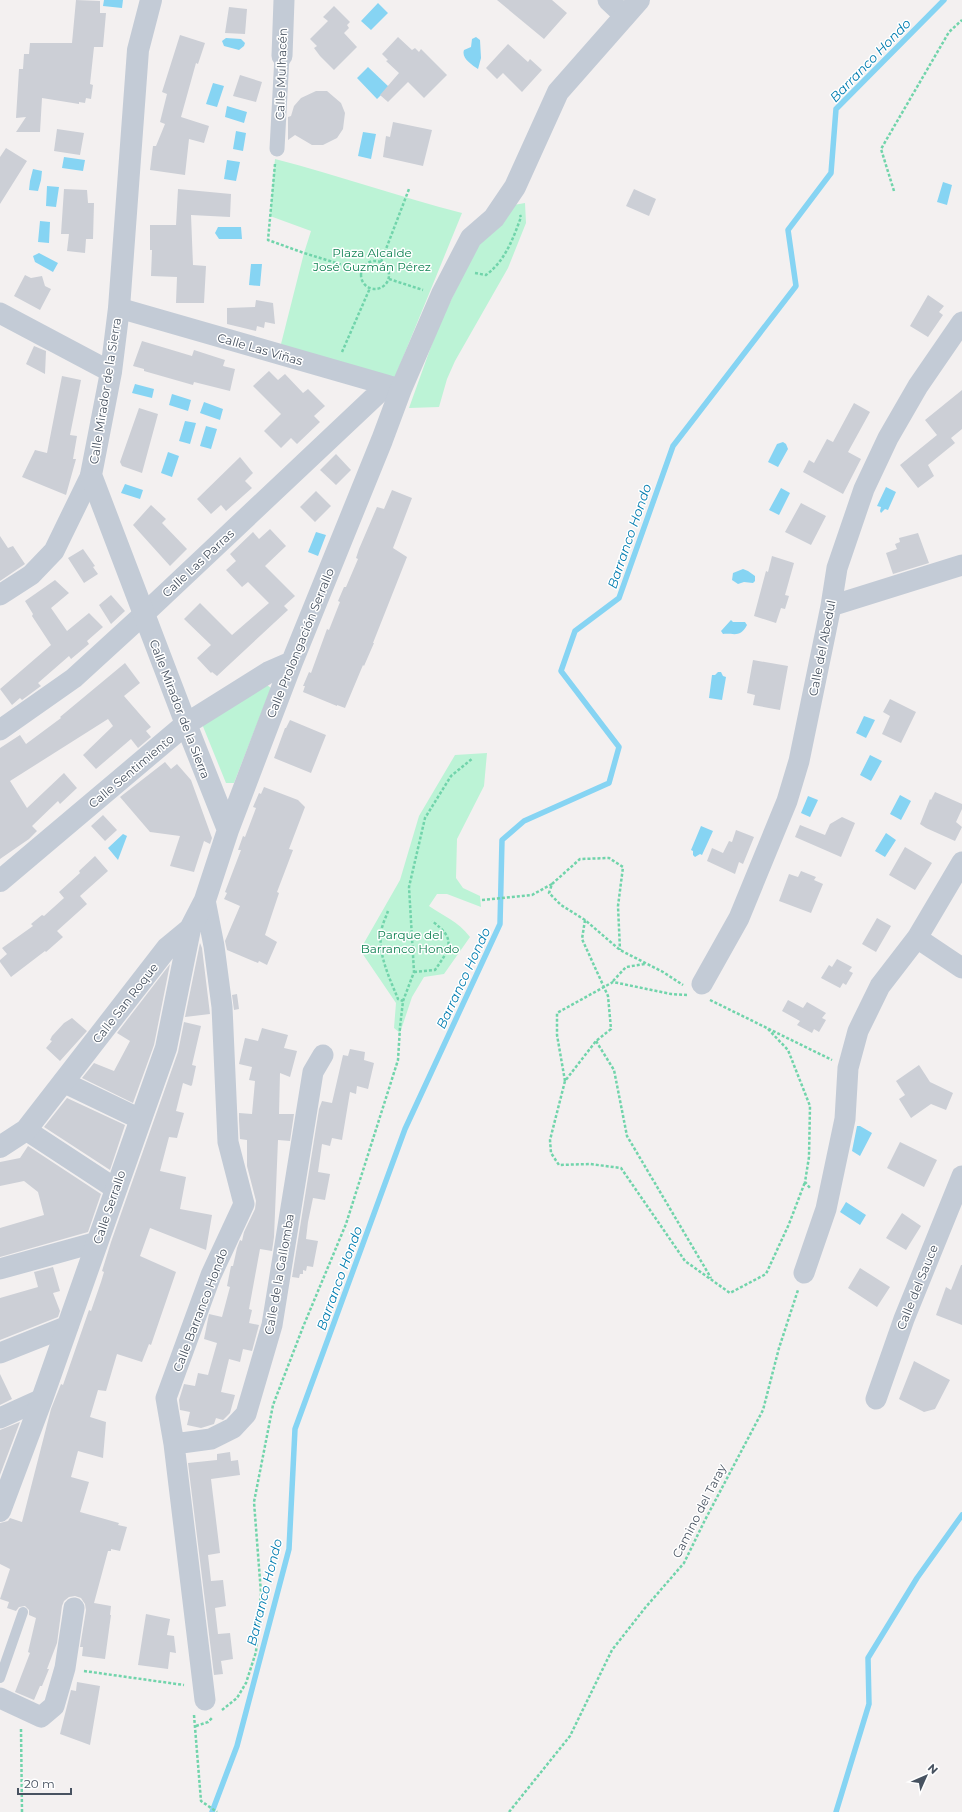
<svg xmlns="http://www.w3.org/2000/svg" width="962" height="1812" font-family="Montserrat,sans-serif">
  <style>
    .green { fill: #bcf3d6 }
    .water { fill: #86d4f3 }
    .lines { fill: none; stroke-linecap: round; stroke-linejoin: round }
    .stream { stroke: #86d4f3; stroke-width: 5.5 }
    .building { fill: #cccfd6 }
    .path { stroke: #71d4ab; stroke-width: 2.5; stroke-dasharray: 3 2; stroke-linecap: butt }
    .service { stroke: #c3cbd6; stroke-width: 10 }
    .pedestrian { stroke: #c3cbd6; stroke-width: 15 }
    .minor { stroke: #c3cbd6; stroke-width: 21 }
    .tertiary { stroke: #c3cbd6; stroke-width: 22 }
    .labels { text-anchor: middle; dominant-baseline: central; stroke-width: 3; stroke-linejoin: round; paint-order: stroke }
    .street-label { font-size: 12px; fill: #475260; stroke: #fff }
    .park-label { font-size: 12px; fill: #108253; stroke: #fff }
    .water-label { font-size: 13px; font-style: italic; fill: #027db0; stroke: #fff }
  </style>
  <rect width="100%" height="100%" fill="#f3f0f0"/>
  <!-- green -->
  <path class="green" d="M 275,159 C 338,175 399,197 462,213 L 395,377 L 280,348 L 304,253 L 311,231 L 270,216 Z
    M 525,203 L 526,223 L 508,268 L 455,361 L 447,379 L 439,407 L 409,408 L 438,327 L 481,238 L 508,206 Z
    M 264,683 L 271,688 L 234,783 L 226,783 L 202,724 Z
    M 487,753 L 484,786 L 457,839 L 456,878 L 463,888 L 480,896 L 481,907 L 447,894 L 437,894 L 429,906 C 443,916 458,921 470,937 L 444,974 L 424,977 L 412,997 L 400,1033 L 394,1028 L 396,1003 L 360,950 L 400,880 L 419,816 L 455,755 Z"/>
  <!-- water -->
  <path class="water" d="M 104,0 L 123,0 L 122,8 L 103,6 Z
    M 378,3 L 388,13 L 371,30 L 361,21 Z
    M 476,37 L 480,40 L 481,58 L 478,69 C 472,65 461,58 464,50 L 471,47 L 472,39 Z
    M 226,38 L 241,39 L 245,43 L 244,46 L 239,50 L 224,46 L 222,41 Z
    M 368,67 L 389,87 L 377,99 L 357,78 Z
    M 213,83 L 224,86 L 217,107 L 206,104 Z
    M 227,106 L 247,112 L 244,123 L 225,117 Z
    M 236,131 L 246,133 L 243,151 L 233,149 Z
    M 363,132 L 376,134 L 371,159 L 358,156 Z
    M 64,157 L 85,160 L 83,171 L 62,168 Z
    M 227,160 L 240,162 L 236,181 L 224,179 Z
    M 33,169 L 42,171 L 41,180 L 38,191 L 29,190 L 30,181 Z
    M 943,182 L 952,185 L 947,205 L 937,202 Z
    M 47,186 L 59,187 L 56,207 L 46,206 Z
    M 40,221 L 50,222 L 49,243 L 38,242 Z
    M 218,227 L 241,227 L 242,239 L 219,239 L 215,233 Z
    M 39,253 L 58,263 L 53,272 L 35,262 L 33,256 Z
    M 251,264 L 262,264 L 260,286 L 249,285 Z
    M 135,384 L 154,389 L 152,398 L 132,393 Z
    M 172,394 L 191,400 L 188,411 L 169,405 Z
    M 204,402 L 223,409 L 220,420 L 200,413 Z
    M 185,421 L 196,423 L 190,444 L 179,441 Z
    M 206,426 L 217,429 L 211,449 L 200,446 Z
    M 783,442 L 786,444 L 788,449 L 778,467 L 768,462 L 777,444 Z
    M 168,452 L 179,456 L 172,477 L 161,473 Z
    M 125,484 L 143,490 L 140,499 L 121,493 Z
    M 886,487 L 896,492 L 888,510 L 885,509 L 881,513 L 880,511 L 881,507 L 877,506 Z
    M 781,488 L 790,493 L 779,515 L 769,510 Z
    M 316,532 L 326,535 L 318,556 L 308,552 Z
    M 743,569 L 748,571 L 755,576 L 755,581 L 753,583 L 744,582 L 738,584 L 732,580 L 733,573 Z
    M 731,620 L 733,622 L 745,622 L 747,625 C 740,638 735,633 723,634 L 721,631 Z
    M 718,672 L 721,672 L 723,676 L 726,677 L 722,700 L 709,698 L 712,675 L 715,675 Z
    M 864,716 L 875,720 L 866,738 L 856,733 Z
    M 870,755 L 882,761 L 871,781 L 860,775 Z
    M 900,795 L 911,801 L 901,820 L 890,814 Z
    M 808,796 L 818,800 L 810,817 L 801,813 Z
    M 701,826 L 713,831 L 702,855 L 700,854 L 695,857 L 693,855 L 693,851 L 691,850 Z
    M 886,833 L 896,840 L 885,857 L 875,851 Z
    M 123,834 L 127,836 L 118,860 L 108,848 Z
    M 857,1126 L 860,1126 L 872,1133 L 860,1156 L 852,1151 Z
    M 846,1202 L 866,1215 L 860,1225 L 840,1212 Z"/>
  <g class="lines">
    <!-- stream -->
    <path class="stream" d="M 212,1812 L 237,1746 L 289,1549 L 295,1429 L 405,1129 L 500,924 L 502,840 L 524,821 L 609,783 L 619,747 L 561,671 L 575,631 L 619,598 L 673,446 L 796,286 L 788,230 L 831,173 L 836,109 L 944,0
      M 836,1812 L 869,1704 L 868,1658 L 917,1578 L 962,1515"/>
  </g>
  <!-- building -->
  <path class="building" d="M 76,0 L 100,1 L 100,13 L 106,13 L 103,47 L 94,47 L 90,84 L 93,85 L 91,99 L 86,98 L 85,103 L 79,102 L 79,104 L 42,98 L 40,132 L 16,132 L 26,117 L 16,118 L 19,69 L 23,69 L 24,54 L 29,54 L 30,43 L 72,43 Z
    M 497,0 L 552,0 L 567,13 L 544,39 Z
    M 334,6 L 350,22 L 347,25 L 349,28 L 344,33 L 357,47 L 334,70 L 320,56 L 314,48 L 317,46 L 310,39 L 328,21 L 323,17 Z
    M 229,7 L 247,9 L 245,34 L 225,33 Z
    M 180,35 L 205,43 L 198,64 L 196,63 L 181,117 L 209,126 L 204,143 L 189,139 L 185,175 L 150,170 L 153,146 L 156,146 L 165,124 L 160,122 L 167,94 L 162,92 Z
    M 398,37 L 412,50 L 415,48 L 419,52 L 421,49 L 447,75 L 424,98 L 408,82 L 388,102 L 380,95 L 399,73 L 386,61 L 388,60 L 382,54 Z
    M 508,44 L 528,62 L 530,59 L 542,70 L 522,92 L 503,73 L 497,79 L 486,68 Z
    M 240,75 L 262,82 L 256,102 L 233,96 Z
    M 316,91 L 327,91 L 341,103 L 345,113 L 343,129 L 337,138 L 323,145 L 312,145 L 295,135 L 288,140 L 288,117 L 291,116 L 294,106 L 301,98 Z
    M 393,122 L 432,130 L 423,166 L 383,157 L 386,136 L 390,137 Z
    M 57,129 L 84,133 L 80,155 L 54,151 Z
    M 6,148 L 27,161 L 0,204 L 0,157 Z
    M 64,189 L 87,190 L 88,203 L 94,203 L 93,239 L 86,239 L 85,253 L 67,251 L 69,234 L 61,234 Z
    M 178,189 L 231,194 L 230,217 L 191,215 L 193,265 L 206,266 L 204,303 L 176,303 L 177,277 L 151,276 L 152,250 L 150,250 L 150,225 L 176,225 Z
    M 634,189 L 656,199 L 649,216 L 626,206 Z
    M 25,275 L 31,278 L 42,276 L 45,286 L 51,289 L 40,310 L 14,296 Z
    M 928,295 L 944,306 L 939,312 L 943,315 L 928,337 L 910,326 Z
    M 256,300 L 273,303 L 275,324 L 265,322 L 264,328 L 257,326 L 256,331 L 227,324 L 227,308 L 255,307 Z
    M 142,341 L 192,356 L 194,350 L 225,360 L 223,366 L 235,369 L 230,391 L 194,382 L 193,385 L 144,371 L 144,369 L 133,366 Z
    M 34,346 L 46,351 L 45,374 L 26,364 Z
    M 269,371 L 278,380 L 285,374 L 303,393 L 308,389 L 325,406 L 314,416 L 320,422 L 297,444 L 291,438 L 281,448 L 264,431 L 281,414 L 253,386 Z
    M 62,376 L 81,380 L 70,435 L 77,436 L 73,459 L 76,459 L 66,495 L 22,477 L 35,450 L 47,453 Z
    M 962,390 L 962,429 L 951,438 L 955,443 L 928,465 L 934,476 L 918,488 L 900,465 L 937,435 L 925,420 Z
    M 854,403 L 870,412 L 848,452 L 861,459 L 843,494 L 803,472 L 809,460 L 814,463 L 827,439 L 833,442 Z
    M 139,408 L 158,414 L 142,473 L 122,466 L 120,462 Z
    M 336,454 L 351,470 L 336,485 L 320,470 Z
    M 240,457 L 253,473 L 245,481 L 252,488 L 226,511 L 221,505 L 211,514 L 197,499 Z
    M 392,490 L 412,498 L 393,548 L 407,557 L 373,643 L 374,643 L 364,666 L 363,665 L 345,708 L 337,705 L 337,706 L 303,692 L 305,686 L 303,686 L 309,672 L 311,673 L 327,629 L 329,630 L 340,602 L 338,601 L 344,587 L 346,587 L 358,559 L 356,558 L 359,549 L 377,507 L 384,509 Z
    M 316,491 L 331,506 L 315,522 L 300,507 Z
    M 801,503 L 826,516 L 811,545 L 785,532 Z
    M 151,505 L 166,519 L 162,523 L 187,549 L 170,566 L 133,525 Z
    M 270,529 L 286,546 L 265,566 L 295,596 L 284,606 L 288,610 L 217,676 L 212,672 L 211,673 L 197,658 L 211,645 L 184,619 L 200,603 L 232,635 L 269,603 L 248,582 L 242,587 L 226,570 L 236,561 L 230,554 L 253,532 L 259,539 Z
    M 918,533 L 929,563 L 893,574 L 886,553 L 897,549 L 895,544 L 900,542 L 899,538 Z
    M 0,536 L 8,548 L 13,546 L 25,564 L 0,581 Z
    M 83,549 L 95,566 L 93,567 L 98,574 L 84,583 L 68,558 Z
    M 772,556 L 794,563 L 785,595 L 789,596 L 785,609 L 781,608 L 776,623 L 754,616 L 766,571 L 768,572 Z
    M 55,580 L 69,593 L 51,608 L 67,631 L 89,613 L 103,627 L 87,641 L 89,644 L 71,659 L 69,656 L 38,683 L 41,686 L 22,700 L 20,698 L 12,705 L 0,689 L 51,645 L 32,616 L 33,614 L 25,601 Z
    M 111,595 L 125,611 L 111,624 L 99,605 Z
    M 753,660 L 788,666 L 780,710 L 753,705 L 755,695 L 747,693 Z
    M 125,663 L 140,683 L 124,696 L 151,727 L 146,731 L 151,737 L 138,748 L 131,739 L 96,769 L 83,755 L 113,726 L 108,719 L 10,781 L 27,808 L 64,773 L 77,788 L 60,804 L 58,801 L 32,826 L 37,831 L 29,839 L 0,859 L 0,748 L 20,735 L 26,744 L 61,718 L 60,717 Z
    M 890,699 L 916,712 L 901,743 L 882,734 L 890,716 L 883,712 Z
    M 290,720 L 326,735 L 311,773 L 274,758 L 285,728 L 286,728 Z
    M 165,762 L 171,769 L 177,764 L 191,780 L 212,838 L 210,844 L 204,841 L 194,872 L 170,866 L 180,836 L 150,832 L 120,797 Z
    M 264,787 L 298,800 L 305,807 L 289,849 L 293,850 L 277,892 L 279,893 L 265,935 L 277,942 L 267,965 L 259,961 L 258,963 L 227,950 L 225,941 L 240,906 L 224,899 L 227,893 L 225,892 L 241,850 L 238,850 L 243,836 L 245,837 L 256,808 L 253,807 L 259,793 L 261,794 Z
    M 935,792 L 962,804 L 962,809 L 956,822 L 962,827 L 955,841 L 926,828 L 920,824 L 930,799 L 931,800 Z
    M 103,815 L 117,830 L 105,841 L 91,826 Z
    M 842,817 L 855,823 L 841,857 L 795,837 L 800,825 L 825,835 L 830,824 Z
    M 736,830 L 754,837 L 743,864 L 739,862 L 735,874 L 707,861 L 712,848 L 723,853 L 729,841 L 732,842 Z
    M 905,847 L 932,863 L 915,890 L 889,875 Z
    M 95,856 L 108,871 L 80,896 L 87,904 L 57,931 L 63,937 L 46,952 L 45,951 L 11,977 L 0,962 L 0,960 L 7,954 L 2,948 L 33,926 L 31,924 L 42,915 L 44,916 L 64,898 L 59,892 L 80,873 L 79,871 Z
    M 801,871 L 816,877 L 814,880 L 823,884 L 811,913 L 779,901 L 789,874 L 798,877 Z
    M 877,918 L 891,926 L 876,952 L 862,944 Z
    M 200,943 L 202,948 L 210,1014 L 185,1017 Z
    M 837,959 L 852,967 L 849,971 L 853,973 L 846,985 L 843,983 L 840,988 L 821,978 L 829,965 L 832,967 Z
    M 170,964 L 154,1045 L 133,1103 L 82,1078 L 94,1063 L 114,1071 L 130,1041 L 117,1033 Z
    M 237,994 L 239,1009 L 234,1010 L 232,995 Z
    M 788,1000 L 803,1008 L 807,1002 L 826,1013 L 822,1018 L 826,1020 L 819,1032 L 814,1029 L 812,1033 L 797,1025 L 800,1021 L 782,1011 Z
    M 72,1018 L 87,1031 L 60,1061 L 46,1048 L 52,1041 L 50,1040 L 52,1036 L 64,1023 Z
    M 184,1022 L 201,1026 L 192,1065 L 196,1066 L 192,1085 L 191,1086 L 183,1083 L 176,1111 L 184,1113 L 177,1138 L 169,1137 L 160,1171 L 186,1177 L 180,1209 L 212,1215 L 206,1250 L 150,1228 L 140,1256 L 176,1272 L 151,1345 L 149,1344 L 142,1362 L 117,1354 L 106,1391 L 98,1390 L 90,1417 L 106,1422 L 103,1458 L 78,1451 L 71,1477 L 89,1482 L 80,1512 L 119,1523 L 118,1525 L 127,1527 L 120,1551 L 111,1549 L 111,1551 L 108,1551 L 94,1603 L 111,1606 L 110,1615 L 111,1615 L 105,1659 L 82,1656 L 83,1647 L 80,1647 L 86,1610 L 85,1604 L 81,1598 L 75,1596 L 69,1597 L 64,1601 L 62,1606 L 57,1643 L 47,1669 L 49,1669 L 42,1686 L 40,1686 L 34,1700 L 15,1692 L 30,1653 L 28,1652 L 36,1618 L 29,1615 L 29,1610 L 25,1606 L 19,1607 L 16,1611 L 7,1608 L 9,1602 L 0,1599 L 10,1569 L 0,1564 L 0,1523 L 8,1521 L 10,1518 L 22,1522 L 51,1409 L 61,1384 L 63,1385 L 89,1310 L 91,1311 L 101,1282 L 104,1272 L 102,1271 L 111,1242 L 178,1052 Z
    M 262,1028 L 288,1035 L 284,1048 L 297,1051 L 290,1077 L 280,1073 L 279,1114 L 294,1114 L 290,1141 L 278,1140 L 274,1237 L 272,1251 L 260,1249 L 249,1309 L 252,1310 L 249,1323 L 259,1325 L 252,1351 L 243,1349 L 240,1362 L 229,1359 L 221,1392 L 235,1395 L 230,1413 L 223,1420 L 216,1418 L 214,1424 L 201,1428 L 187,1425 L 190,1412 L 180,1410 L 179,1400 L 184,1384 L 195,1386 L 198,1373 L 208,1375 L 217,1343 L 204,1339 L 209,1314 L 222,1317 L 230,1287 L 227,1286 L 231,1266 L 233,1266 L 237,1248 L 240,1240 L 242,1241 L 244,1232 L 255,1209 L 256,1201 L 247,1166 L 247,1140 L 240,1139 L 239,1120 L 239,1113 L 252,1114 L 255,1081 L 249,1080 L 252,1067 L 239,1064 L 245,1038 L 258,1041 Z
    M 350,1049 L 365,1052 L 364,1060 L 374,1063 L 368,1089 L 357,1086 L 356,1094 L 350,1092 L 342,1140 L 332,1138 L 330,1146 L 322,1144 L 318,1172 L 330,1174 L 325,1200 L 313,1198 L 308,1222 L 306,1239 L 318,1241 L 313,1267 L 307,1266 L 306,1271 L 303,1270 L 303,1274 L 300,1274 L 299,1278 L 292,1277 L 319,1109 L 322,1101 L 332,1103 L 343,1055 L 348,1056 Z
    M 919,1065 L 930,1082 L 953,1093 L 946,1110 L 931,1104 L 911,1118 L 899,1099 L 905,1095 L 896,1081 Z
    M 67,1098 L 125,1125 L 110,1170 L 44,1127 Z
    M 900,1142 L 937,1160 L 924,1187 L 887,1168 Z
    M 28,1146 L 101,1194 L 88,1232 L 0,1257 L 0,1228 L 44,1215 L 38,1192 L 24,1181 L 0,1186 L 0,1162 L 20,1158 Z
    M 902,1213 L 921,1226 L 906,1250 L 886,1238 Z
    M 961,1265 L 962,1265 L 962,1325 L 936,1315 L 946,1287 L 951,1290 Z
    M 53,1267 L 60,1291 L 53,1293 L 60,1311 L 58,1317 L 0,1340 L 0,1298 L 38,1287 L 34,1272 Z
    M 860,1268 L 890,1287 L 877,1307 L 848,1288 Z
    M 914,1361 L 950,1380 L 935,1409 L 924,1412 L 899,1399 Z
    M 0,1374 L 12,1399 L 0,1405 Z
    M 20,1422 L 0,1475 L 0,1430 Z
    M 230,1452 L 231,1461 L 238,1460 L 240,1475 L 211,1479 L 220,1553 L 208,1555 L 211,1581 L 223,1580 L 226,1606 L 215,1608 L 218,1634 L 230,1633 L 233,1659 L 221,1661 L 223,1674 L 214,1675 L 188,1463 L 217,1460 L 217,1454 Z
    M 146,1614 L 170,1619 L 167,1635 L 174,1636 L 176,1653 L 170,1652 L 168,1669 L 138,1665 Z
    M 77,1682 L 100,1686 L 90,1745 L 60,1734 L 71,1690 L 76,1691 Z"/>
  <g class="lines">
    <!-- path -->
    <path class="path" d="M 275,164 L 268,240 L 304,253 L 362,271
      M 894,191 L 881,149 L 949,32 L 962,20
      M361 275a14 14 0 1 1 28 0a14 14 0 1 1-28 0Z
      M 381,262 L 409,189
      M 475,273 L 486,275 C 505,261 513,239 521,217 L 520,215
      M 389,279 L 423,290
      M 342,352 L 370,288
      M 552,884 L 580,859 L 609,858 L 623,867 L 618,906 L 620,950
      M 482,900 L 532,895 L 552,884 L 549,893 L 561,905 L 585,920 L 620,950 L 663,972 L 683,985
      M 388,911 C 386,917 382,925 381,932 C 378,955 390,979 398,999 L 403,1001
      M 585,920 L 582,939 L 608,996 L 611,1029 L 596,1041 L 565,1081 L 550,1140 L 551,1153 L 559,1165 L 590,1164 L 621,1168 L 685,1261 L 730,1293 L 766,1274 L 789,1224 L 805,1182
      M 414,972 L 435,970 C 451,947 456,939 432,921
      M 613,981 L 626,967 L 645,964
      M 710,1000 L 832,1060
      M 768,1029 L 788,1050 L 810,1106 L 809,1157 L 805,1182 L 810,1188
      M 596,1041 L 614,1070 L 627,1136 L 711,1278
      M 565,1081 L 557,1035 L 557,1013 L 613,982 L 671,994 L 687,995
      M 84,1671 L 184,1685
      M 222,1710 L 237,1698 L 246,1683 L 256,1652 L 261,1593 L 254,1502 L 273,1405 L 303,1327 L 346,1224 L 398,1060 L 400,1027 L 403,1001 L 414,972 L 409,887 L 425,818 L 451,776 L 473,758
      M 194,1715 L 201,1801 L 217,1812
      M 196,1726 L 208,1722 L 212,1718
      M 21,1729 L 22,1812
      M 509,1812 L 570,1736 L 612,1650 L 645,1608 L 684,1563 L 705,1520 L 763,1410 L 779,1348 L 798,1290"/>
    <!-- service -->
    <path class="service" d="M 0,1678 L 23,1612"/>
    <!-- pedestrian -->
    <path class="pedestrian" d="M 277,149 L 282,56"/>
    <!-- minor -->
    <path class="minor" d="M 608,0 L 625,16
      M 282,56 L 284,0
      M 119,308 L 397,388
      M 0,313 L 111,372
      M 0,595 L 31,575 L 54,551 L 91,475
      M 831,606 L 962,565
      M 0,730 L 74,678 L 144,614 L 387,385
      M 205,900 L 214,946 L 222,1007 L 228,1142 L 244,1204 L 211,1275 L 166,1398 L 174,1444 L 205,1700
      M 917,938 L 962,968
      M 702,984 L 739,918 L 787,801 L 799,761 L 831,606 L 837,568 L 864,489 L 888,438 L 918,386 L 962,322
      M 63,1082 L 140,1119
      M 26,1130 L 116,1189
      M 0,1269 L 97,1242
      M 804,1273 L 826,1209 L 845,1119 L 848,1068 L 858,1031 L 880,986 L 917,938 L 962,862
      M 0,1353 L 68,1326
      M 876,1399 L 904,1319 L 962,1176
      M 0,1418 L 42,1399
      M 174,1444 L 211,1439 L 233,1428 L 246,1414 L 272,1325 L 313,1072 L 323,1055
      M 0,1698 L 41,1717 L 54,1706 L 65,1668 L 74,1608"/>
    <!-- tertiary -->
    <path class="tertiary" d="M 151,0 L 138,50 L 119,308 L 111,372 L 91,475 L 186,724 L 228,830
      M 0,881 L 186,724 L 269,672 L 292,662
      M 0,1147 L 26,1130 L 167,948 L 190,929
      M 0,1511 L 42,1399 L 166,1048 L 190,929 L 205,900 L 228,830 L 292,662 L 382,440 L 401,389 L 442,294 L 471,238 L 494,218 L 515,187 L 558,92 L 639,0"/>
  </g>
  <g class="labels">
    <!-- street labels -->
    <g class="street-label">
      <text transform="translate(281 74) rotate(-88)">Calle Mulhacén</text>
      <text transform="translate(260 349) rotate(16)">Calle Las Viñas</text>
      <text transform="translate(105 391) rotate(-81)">Calle Mirador de la Sierra</text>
      <text transform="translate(198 563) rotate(-43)">Calle Las Parras</text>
      <text transform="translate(300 643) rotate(-68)">Calle Prolongación Serrallo</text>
      <text transform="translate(822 648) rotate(-79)">Calle del Abedul</text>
      <text transform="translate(180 709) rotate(69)">Calle Mirador de la Sierra</text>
      <text transform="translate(131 771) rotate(-40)">Calle Sentimiento</text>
      <text transform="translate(125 1003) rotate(-52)">Calle San Roque</text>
      <text transform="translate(109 1207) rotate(-71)">Calle Serrallo</text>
      <text transform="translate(279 1274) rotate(-80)">Calle de la Gallomba</text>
      <text transform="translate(917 1287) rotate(-68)">Calle del Sauce</text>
      <text transform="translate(200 1310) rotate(-69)">Calle Barranco Hondo</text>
      <text transform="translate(699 1511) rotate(-63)">Camino del Taray</text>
    </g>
    <!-- park labels -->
    <g class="park-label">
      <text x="372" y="252">Plaza Alcalde<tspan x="372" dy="14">José Guzmán Pérez</tspan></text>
      <text x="410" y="934">Parque del<tspan x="410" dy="14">Barranco Hondo</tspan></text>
    </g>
    <!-- water labels -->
    <g class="water-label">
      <text transform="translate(870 60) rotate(-46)">Barranco Hondo</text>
      <text transform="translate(629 536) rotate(-71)">Barranco Hondo</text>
      <text transform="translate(463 978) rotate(-65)">Barranco Hondo</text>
      <text transform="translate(339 1278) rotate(-70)">Barranco Hondo</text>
      <text transform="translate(264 1592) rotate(-76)">Barranco Hondo</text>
    </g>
  </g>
  <!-- north arrow -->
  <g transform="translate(926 1776) rotate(45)" stroke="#ffffff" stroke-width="3" paint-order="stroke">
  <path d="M0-3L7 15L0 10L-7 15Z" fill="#475260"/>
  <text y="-6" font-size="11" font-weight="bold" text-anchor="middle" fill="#475260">N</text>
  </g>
  <!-- scale -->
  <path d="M18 1788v6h53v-6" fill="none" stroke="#475260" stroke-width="2"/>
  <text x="24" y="1788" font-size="12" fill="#475260" stroke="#ffffff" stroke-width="3" paint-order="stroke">20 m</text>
</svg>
